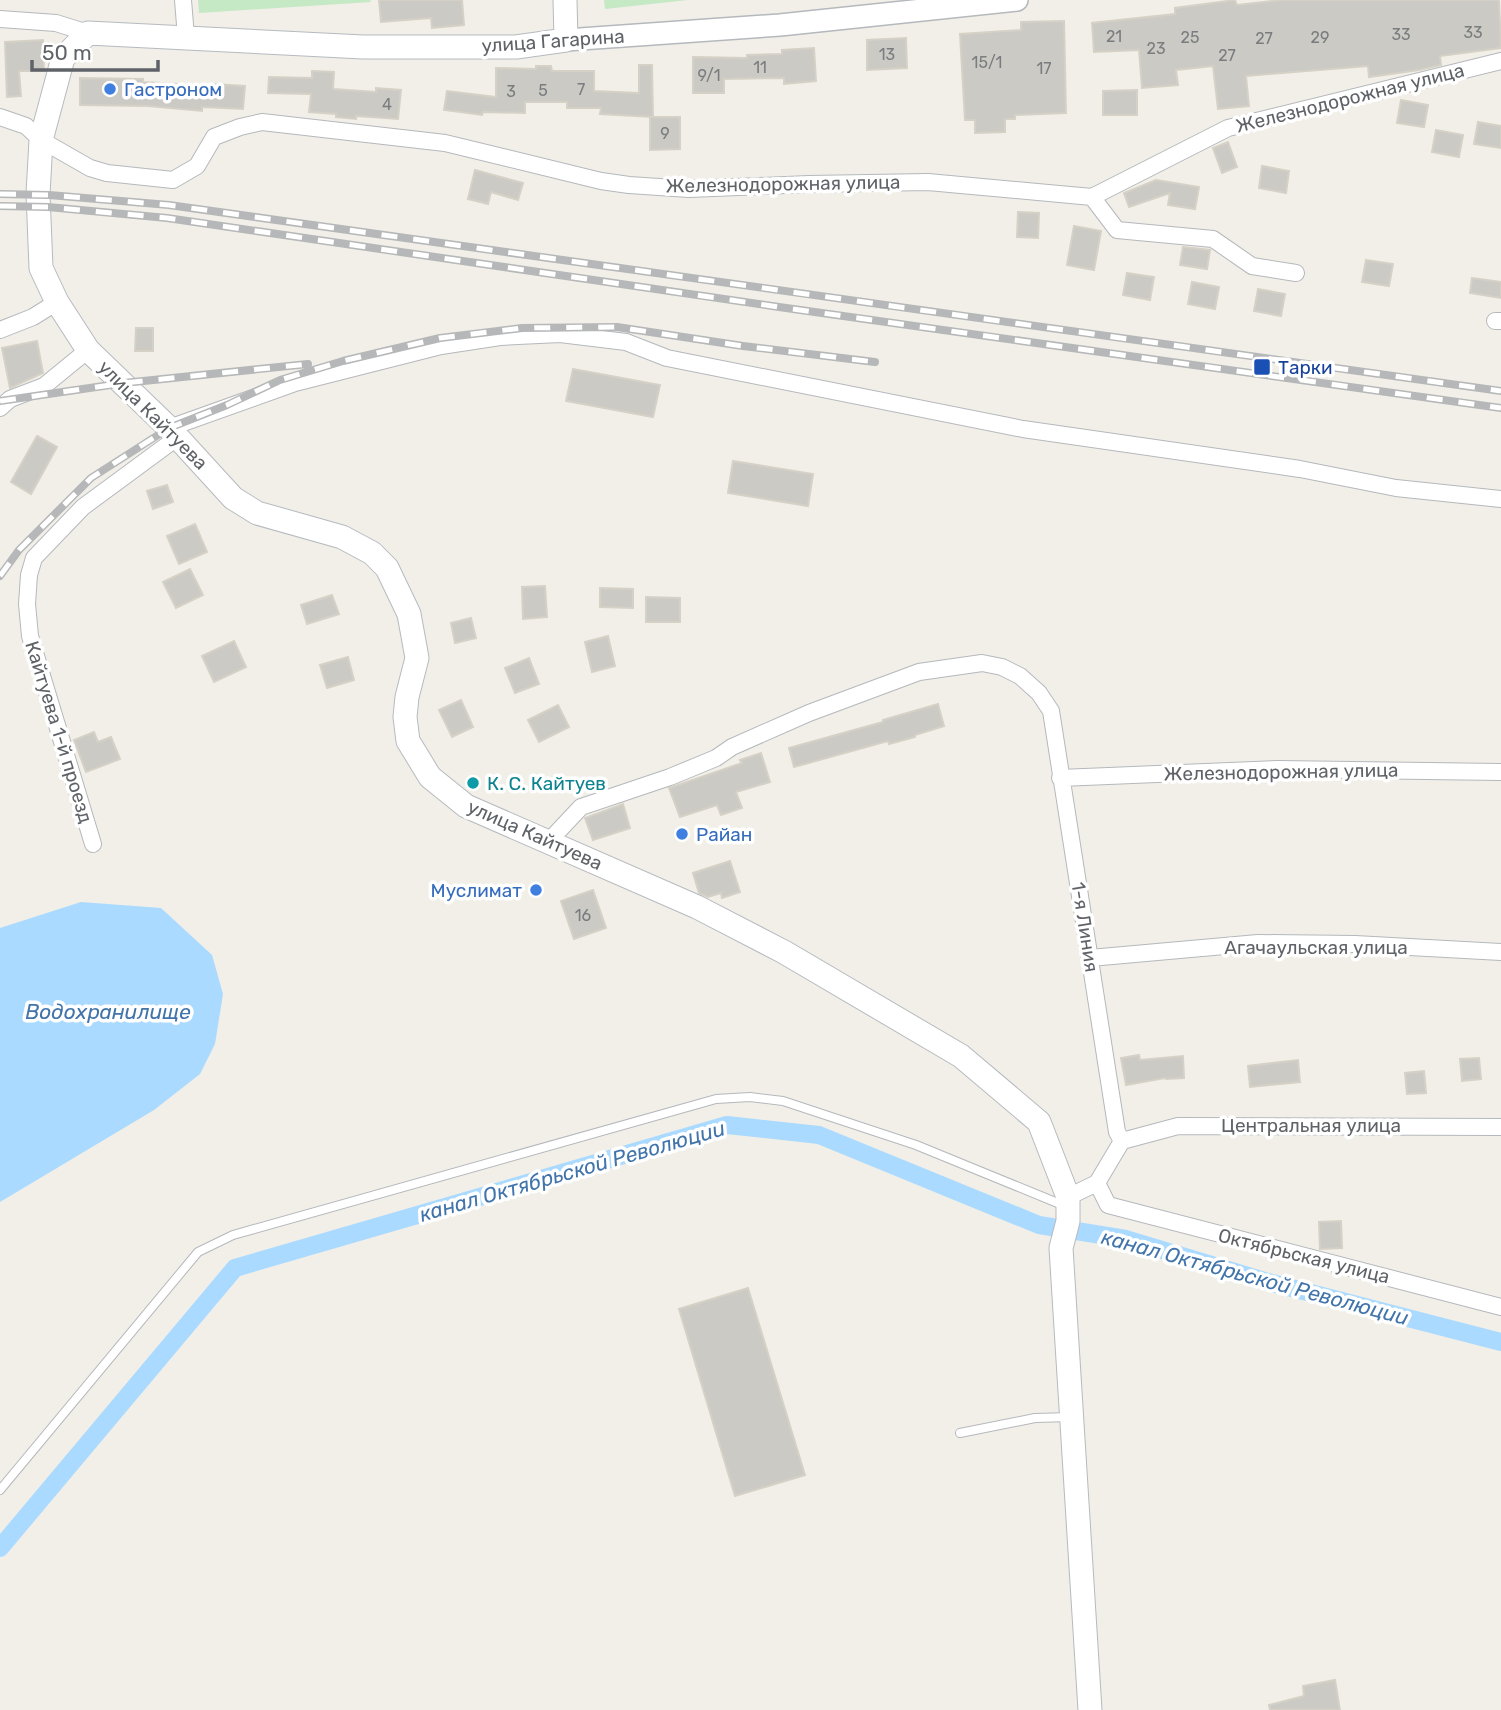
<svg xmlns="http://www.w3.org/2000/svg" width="1501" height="1710" font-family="Rubik,sans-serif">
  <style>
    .green { fill: #c5e8c5 }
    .water { fill: #aadaff }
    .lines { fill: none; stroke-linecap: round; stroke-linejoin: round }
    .canal { stroke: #aadaff; stroke-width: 18 }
    .building { fill: #cccac5; stroke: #d6d1c6; stroke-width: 2 }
    .service-casing { stroke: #b5b8bc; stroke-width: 10 }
    .minor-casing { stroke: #b5b8bc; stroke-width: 18 }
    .tertiary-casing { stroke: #b5b8bc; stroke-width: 24 }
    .secondary-casing { stroke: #b6babf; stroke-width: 25 }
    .service { stroke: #fff; stroke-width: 8 }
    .minor { stroke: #fff; stroke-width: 16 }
    .tertiary { stroke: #fff; stroke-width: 21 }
    .secondary { stroke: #fff; stroke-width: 23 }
    .rail-casing { stroke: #b6b7b8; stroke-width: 8 }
    .rail { stroke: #fff; stroke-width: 5; stroke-dasharray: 16; stroke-linecap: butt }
    .shop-dot { fill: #3f7fe0; stroke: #fff; stroke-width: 2.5 }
    .transit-dot { fill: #1a4fb4; stroke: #fff; stroke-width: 2.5 }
    .culture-dot { fill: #0f9aa8; stroke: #fff; stroke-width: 2.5 }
    .labels { text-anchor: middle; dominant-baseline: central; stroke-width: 7; stroke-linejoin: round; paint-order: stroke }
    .number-label { font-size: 16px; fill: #7a7d7f }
    .street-label { font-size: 19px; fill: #5f6368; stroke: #fff }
    .shop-label { font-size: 19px; fill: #366cbe; stroke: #fff; text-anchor: start }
    .transit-label { font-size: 19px; fill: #164399; stroke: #fff; text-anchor: start }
    .culture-label { font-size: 19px; fill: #0d838f; stroke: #fff; text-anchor: start }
    .water-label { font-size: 21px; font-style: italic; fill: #4174aa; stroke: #fff }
  </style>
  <rect width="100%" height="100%" fill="#f1efe8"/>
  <!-- green -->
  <path class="green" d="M 198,0 L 370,0 L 371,2 L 199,13 Z
    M 604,0 L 688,0 L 605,9 Z"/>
  <!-- water -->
  <path class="water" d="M 81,902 L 161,908 L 212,955 L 223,994 L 215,1044 L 200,1074 L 154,1110 L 0,1202 L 0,928 Z"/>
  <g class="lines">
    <!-- canal -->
    <path class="canal" d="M 0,1548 L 235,1268 L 727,1125 L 819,1135 L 1039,1225 L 1126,1239 L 1268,1282 L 1501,1342"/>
  </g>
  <!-- building -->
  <path class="building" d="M 379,0 L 462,0 L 464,25 L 432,28 L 431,18 L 381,22 Z
    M 1235,0 L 1237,5 L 1281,0 L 1499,0 L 1501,48 L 1440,56 L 1441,65 L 1419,70 L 1369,77 L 1368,66 L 1246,76 L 1249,106 L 1218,109 L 1213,66 L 1176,70 L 1178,85 L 1142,88 L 1139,50 L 1094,52 L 1092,23 L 1175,14 L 1175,8 Z
    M 1064,21 L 1066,113 L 1015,115 L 1015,119 L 1005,119 L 1005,132 L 975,133 L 975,120 L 965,120 L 960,34 L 1021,30 L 1021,22 Z
    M 906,38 L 907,68 L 867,70 L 867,40 Z
    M 43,40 L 44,71 L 19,71 L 21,96 L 7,97 L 5,42 Z
    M 814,48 L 816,81 L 784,84 L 784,78 L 724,79 L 724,93 L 693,93 L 693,57 L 747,58 L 747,55 L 782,54 L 782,50 Z
    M 639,65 L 652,65 L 653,117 L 600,114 L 601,108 L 567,108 L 567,102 L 525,102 L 525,113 L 483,112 L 482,115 L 444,110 L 447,91 L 496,97 L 496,68 L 536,69 L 536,66 L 551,66 L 552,71 L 594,71 L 594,91 L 639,93 Z
    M 312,71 L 334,72 L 333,89 L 376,92 L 376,88 L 401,90 L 398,119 L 356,116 L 356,119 L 336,117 L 336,114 L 309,112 L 311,94 L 268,93 L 269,77 L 312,78 Z
    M 80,78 L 143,79 L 143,82 L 214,86 L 214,84 L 245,86 L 243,109 L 202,107 L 202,111 L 148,106 L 80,105 Z
    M 1137,90 L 1137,115 L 1103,115 L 1103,91 Z
    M 1401,100 L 1428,105 L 1424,127 L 1397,123 Z
    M 650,117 L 680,117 L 680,149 L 650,150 Z
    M 1478,122 L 1501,126 L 1501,148 L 1474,144 Z
    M 1436,130 L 1463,135 L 1459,157 L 1432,152 Z
    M 1228,142 L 1237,167 L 1222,173 L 1213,148 Z
    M 1262,166 L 1289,171 L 1286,193 L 1259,188 Z
    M 475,170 L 523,183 L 518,200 L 491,192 L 488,204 L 468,199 Z
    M 1156,180 L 1199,187 L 1195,209 L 1168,205 L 1170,193 L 1129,207 L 1124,193 Z
    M 1018,212 L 1039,213 L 1038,238 L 1017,237 Z
    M 1074,226 L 1101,231 L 1094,270 L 1067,265 Z
    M 1183,247 L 1210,250 L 1207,269 L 1180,265 Z
    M 1366,260 L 1393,264 L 1389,286 L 1362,282 Z
    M 1127,273 L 1154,277 L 1150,300 L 1123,295 Z
    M 1472,278 L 1501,282 L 1501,298 L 1470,293 Z
    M 1192,282 L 1219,287 L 1215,309 L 1188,304 Z
    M 1258,289 L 1285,294 L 1281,316 L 1254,311 Z
    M 136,328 L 153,328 L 153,351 L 135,351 Z
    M 37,341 L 43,373 L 10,388 L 2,348 Z
    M 573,369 L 660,385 L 653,417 L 566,401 Z
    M 37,436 L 57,447 L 31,494 L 11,482 Z
    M 733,461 L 813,474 L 808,506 L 728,493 Z
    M 167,485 L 173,502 L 153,509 L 147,491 Z
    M 195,524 L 207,552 L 179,564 L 167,536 Z
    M 190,569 L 203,595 L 176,608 L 163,582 Z
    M 545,586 L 547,617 L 523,619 L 522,587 Z
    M 600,588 L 633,589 L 633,608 L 600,607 Z
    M 332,595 L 339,614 L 307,624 L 301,605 Z
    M 646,597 L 680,598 L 680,622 L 646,622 Z
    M 471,618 L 476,638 L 455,643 L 451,623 Z
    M 608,636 L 615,666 L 592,672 L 585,642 Z
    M 234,641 L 246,667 L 214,682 L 202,656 Z
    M 348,657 L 354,680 L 327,688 L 320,665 Z
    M 529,658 L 539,684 L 515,693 L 505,668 Z
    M 461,700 L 473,727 L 452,737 L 439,710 Z
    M 938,704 L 944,726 L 915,735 L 915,737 L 889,744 L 888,741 L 794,767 L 789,748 L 883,722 L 883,720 Z
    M 558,705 L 569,727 L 539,742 L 528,720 Z
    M 94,732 L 98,742 L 111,737 L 120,759 L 86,772 L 74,740 Z
    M 761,753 L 770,782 L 736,792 L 742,808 L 721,815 L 717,805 L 680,817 L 669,788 L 742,763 L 740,760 Z
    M 623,804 L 630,828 L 593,840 L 585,818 Z
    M 730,861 L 740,892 L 722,898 L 721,893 L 708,897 L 699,893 L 693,873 Z
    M 593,890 L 606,928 L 574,939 L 561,901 Z
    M 1139,1055 L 1140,1060 L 1183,1056 L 1184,1078 L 1166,1079 L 1165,1078 L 1126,1085 L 1121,1058 Z
    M 1479,1058 L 1481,1079 L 1462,1081 L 1460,1059 Z
    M 1298,1060 L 1300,1082 L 1250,1087 L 1248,1066 Z
    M 1424,1071 L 1426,1093 L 1407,1094 L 1405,1073 Z
    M 1341,1221 L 1342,1248 L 1320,1249 L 1319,1222 Z
    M 748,1288 L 805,1475 L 735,1496 L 679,1309 Z
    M 1335,1680 L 1340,1710 L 1270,1710 L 1269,1705 L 1304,1696 L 1303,1686 Z"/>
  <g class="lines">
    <defs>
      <path id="service" d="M 960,1433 L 1035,1418 L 1071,1417
        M 0,1490 L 198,1252 L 233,1235 L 716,1099 L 750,1097 L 783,1101 L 916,1145 L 1065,1206"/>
      <path id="minor" d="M 183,0 L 186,37
        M 0,19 L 56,23 L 88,33
        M 0,117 L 26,126 L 41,140 L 90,168 L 107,173 L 173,180 L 197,166 L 214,137 L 240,127 L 262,122 L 445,143 L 601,181 L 629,185 L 689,189 L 809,184 L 928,182 L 1092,197 L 1228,128 L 1501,61
        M 1092,197 L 1117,230 L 1213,239 L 1252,266 L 1296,273
        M 1495,321 L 1501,321
        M 0,330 L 33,317 L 57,302
        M 0,408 L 10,399 L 44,386 L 88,350
        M 169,428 L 295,383 L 441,346 L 500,337 L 560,334 L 626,342 L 667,358 L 1023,429 L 1300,469 L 1396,488 L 1501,499
        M 1060,778 L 1278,769 L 1501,772
        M 549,841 L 581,807 L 670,777 L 716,758 L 732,747 L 809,713 L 919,672 L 982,663 L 1002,667 L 1020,676 L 1039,693 L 1051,711 L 1117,1132 L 1122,1141
        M 93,844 L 30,636 L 27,604 L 29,575 L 34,558 L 83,507 L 178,437
        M 1090,958 L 1258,943 L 1355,944 L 1501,952
        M 1122,1141 L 1178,1126 L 1501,1127
        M 1097,1183 L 1108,1205 L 1501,1307
        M 1068,1197 L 1097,1183 L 1122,1141"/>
      <path id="tertiary" d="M 566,40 L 780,25 L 1017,0"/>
      <path id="secondary" d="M 565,0 L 566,40 L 516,47 L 363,47 L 88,33 L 63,58 L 41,140 L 38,194 L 41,268 L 57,302 L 88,350 L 169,428 L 233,498 L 257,513 L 342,537 L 372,553 L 387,568 L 409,614 L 417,658 L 407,697 L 405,717 L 408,741 L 430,777 L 466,806 L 697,907 L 784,952 L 961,1056 L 1039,1122 L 1068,1197 L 1068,1221 L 1061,1248 L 1090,1710"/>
    </defs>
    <!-- service casing -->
    <use href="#service" class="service-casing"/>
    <!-- minor casing -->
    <use href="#minor" class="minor-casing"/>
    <!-- tertiary casing -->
    <use href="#tertiary" class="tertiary-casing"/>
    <!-- secondary casing -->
    <use href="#secondary" class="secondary-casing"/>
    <!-- service -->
    <use href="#service" class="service"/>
    <!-- minor -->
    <use href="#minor" class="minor"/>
    <!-- tertiary -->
    <use href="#tertiary" class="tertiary"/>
    <!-- secondary -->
    <use href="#secondary" class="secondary"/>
    <defs>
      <path id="rail" d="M 0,194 L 49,195 L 169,205 L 1501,391
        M 0,206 L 48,207 L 167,218 L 779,307 L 1501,408
        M 0,401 L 124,383 L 308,364
        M 0,576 L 19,550 L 91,478 L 169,428 L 227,405 L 280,380 L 343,361 L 440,338 L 522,328 L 617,327 L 743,346 L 875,362"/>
    </defs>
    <!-- rail casing -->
    <use href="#rail" class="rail-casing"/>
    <!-- rail -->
    <use href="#rail" class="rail"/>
  </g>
  <!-- markers -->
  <g class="shop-dot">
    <circle cx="110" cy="89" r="7"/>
    <circle cx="682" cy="834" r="7"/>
    <circle cx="536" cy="890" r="7"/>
  </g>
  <rect class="transit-dot" x="1253" y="358" width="18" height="18" rx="3.5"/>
  <circle class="culture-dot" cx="473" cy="783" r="7"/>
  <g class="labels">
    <!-- number labels -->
    <g class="number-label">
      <text x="1473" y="32">33</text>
      <text x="1401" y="34">33</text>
      <text x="1114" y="36">21</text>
      <text x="1190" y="37">25</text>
      <text x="1320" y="37">29</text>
      <text x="1264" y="38">27</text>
      <text x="1156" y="48">23</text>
      <text x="887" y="54">13</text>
      <text x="1227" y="55">27</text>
      <text x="987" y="62">15/1</text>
      <text x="760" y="67">11</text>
      <text x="1044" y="68">17</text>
      <text x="709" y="75">9/1</text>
      <text x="581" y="89">7</text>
      <text x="543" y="90">5</text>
      <text x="511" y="91">3</text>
      <text x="387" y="104">4</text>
      <text x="665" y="133">9</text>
      <text x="583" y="915">16</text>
    </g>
    <!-- street labels -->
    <g class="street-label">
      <text transform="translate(553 41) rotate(-4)">улица Гагарина</text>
      <text transform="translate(1350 98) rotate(-14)">Железнодорожная улица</text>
      <text transform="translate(783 184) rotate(-1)">Железнодорожная улица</text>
      <text transform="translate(153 415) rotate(45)">улица Кайтуева</text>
      <text transform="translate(59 732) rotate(73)">Кайтуева 1-й проезд</text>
      <text transform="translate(1281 772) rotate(-1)">Железнодорожная улица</text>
      <text transform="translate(535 835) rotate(24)">улица Кайтуева</text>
      <text transform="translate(1085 927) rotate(81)">1-я Линия</text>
      <text x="1316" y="947">Агачаульская улица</text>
      <text x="1311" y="1125">Центральная улица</text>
      <text transform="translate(1304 1256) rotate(14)">Октябрьская улица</text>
    </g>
    <!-- shop labels -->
    <g class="shop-label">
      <text x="124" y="89">Гастроном</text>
      <text x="696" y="834">Райан</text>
      <text x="522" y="890" text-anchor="end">Муслимат</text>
    </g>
    <!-- transit labels -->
    <g class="transit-label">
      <text x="1278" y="367">Тарки</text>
    </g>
    <!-- culture labels -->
    <g class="culture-label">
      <text x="487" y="783">К. С. Кайтуев</text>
    </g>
    <!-- water labels -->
    <g class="water-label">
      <text x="108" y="1011">Водохранилище</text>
      <text transform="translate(572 1171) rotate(-16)">канал Октябрьской Революции</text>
      <text transform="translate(1255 1277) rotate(15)">канал Октябрьской Революции</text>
    </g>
  </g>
  <!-- scale -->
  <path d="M32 60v10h126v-10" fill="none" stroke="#5f6368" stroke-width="3.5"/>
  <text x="42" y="60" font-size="21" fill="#5f6368" stroke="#ffffff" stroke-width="5" paint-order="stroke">50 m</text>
</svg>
